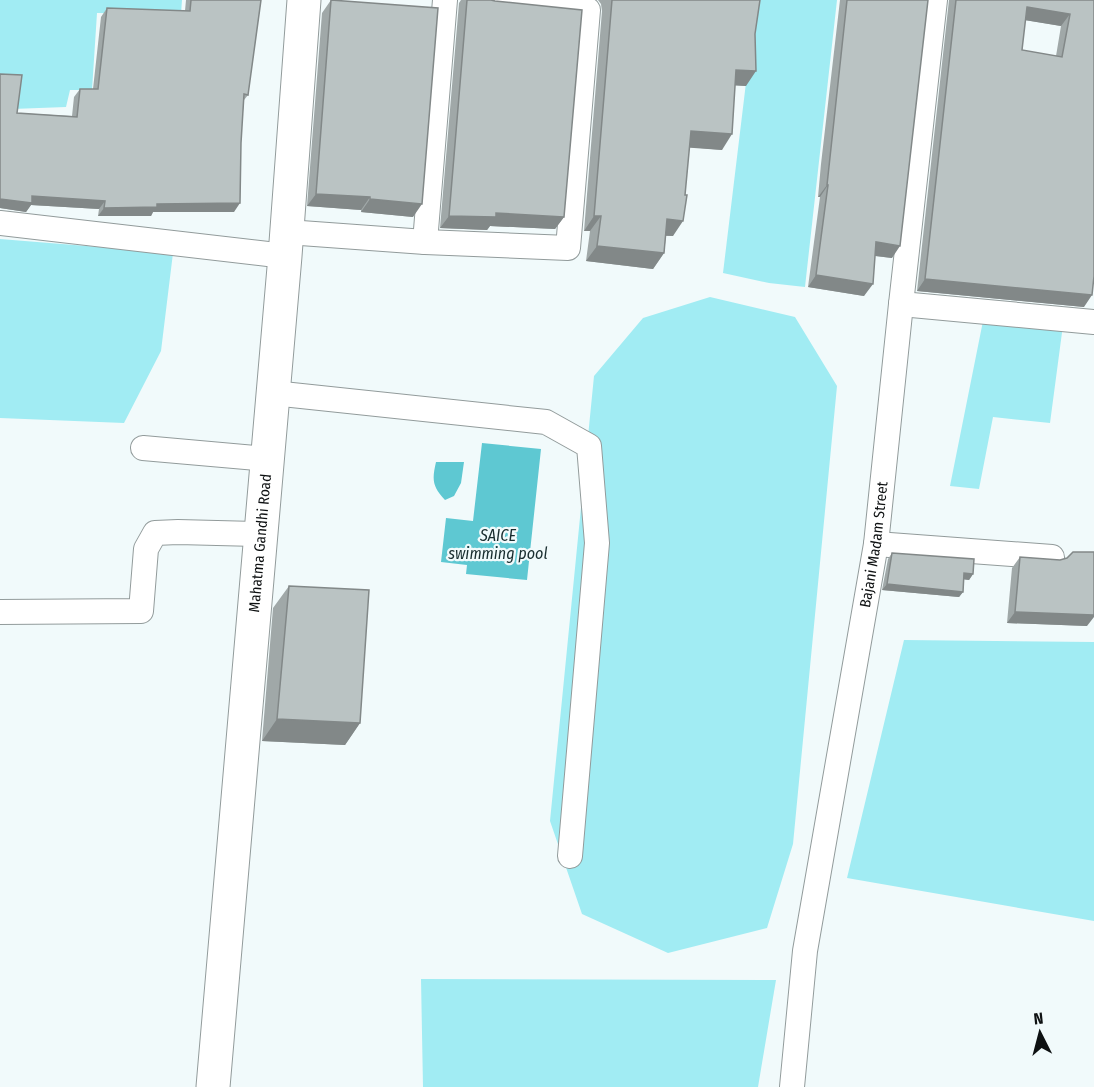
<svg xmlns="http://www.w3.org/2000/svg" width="1094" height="1087" font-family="'Fira Sans Condensed',sans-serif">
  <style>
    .green { fill: #a1ecf3 }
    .water { fill: #5ec8d2 }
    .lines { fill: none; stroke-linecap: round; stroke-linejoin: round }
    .minor-casing { stroke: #929b9b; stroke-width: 26 }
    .primary-casing { stroke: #929b9b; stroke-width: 35 }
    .minor { stroke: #fff; stroke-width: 24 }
    .primary { stroke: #fff; stroke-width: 33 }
    .wall { fill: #a0a8a8; fill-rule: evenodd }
    .shaded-wall { fill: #828888 }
    .building { fill: #bac3c3; stroke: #828888; stroke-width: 1.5; fill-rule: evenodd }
    .labels { text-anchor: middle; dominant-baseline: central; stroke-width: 4.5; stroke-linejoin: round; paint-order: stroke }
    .street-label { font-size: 15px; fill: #0e1112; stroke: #f1fafb }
    .water-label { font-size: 16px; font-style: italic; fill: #192d2f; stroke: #f1fafb }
  </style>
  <rect width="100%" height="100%" fill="#f1fafb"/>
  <!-- green -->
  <path class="green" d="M 0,0 L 182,0 L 181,14 L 97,13 L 92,90 L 70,90 L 66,107 L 12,109 L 0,80 Z
    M 756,0 L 837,0 L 805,287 L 769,283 L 723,273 Z
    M 0,239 L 173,253 L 161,351 L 124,423 L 0,418 Z
    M 710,297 L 795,317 L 837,386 L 793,844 L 767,928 L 668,953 L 582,914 L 550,821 L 594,376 L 643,318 Z
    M 983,321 L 1063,325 L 1050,423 L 993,417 L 979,489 L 950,486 Z
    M 904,640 L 1094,642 L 1094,921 L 847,878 Z
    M 421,979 L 776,980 L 758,1087 L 423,1087 Z"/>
  <!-- water -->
  <path class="water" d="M 482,443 L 541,449 L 527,580 L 466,574 L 467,565 L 441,562 L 446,518 L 473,521 Z
    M 436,462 L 464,462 L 461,483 L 454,496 L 445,500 C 432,486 432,480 436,462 Z"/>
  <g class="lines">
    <defs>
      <g id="minor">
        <path d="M 0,223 L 285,256"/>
        <path d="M 287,232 L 425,242 L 568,248 L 588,10 L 487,0"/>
        <path d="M 425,242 L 445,0"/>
        <path d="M 901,304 L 1094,322"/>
        <path d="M 273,393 L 546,422 L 589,446 L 597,543 L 570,856"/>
        <path d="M 143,448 L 268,459"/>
        <path d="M 876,544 L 1052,557"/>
        <path d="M 0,612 L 141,611 L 146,549 L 155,533 L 178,532 L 261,534"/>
        <path id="s1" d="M 792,1087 L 805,951 L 876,544 L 901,304 L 935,0"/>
      </g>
      <g id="primary">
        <path id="s2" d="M 213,1087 L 285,256 L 304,0"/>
      </g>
    </defs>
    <!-- minor casing -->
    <use href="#minor" class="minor-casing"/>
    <!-- primary casing -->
    <use href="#primary" class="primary-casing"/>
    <!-- minor -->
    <use href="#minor" class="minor"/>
    <!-- primary -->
    <use href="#primary" class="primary"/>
  </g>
  <!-- wall -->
  <path class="wall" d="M 186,0 L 261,0 L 248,95 L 244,100 L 234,212 L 153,212 L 151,216 L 98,216 L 99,209 L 31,205 L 26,212 L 0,208 L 0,74 L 17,113 L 72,116 L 74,97 L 80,89 L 93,89 L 101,17 L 107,8 L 185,11 Z
    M 331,0 L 413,217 L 361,212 L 361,210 L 307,206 L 322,13 Z
    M 461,0 L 491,0 L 564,217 L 555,229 L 490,226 L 487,230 L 440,228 L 459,3 Z
    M 598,0 L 760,0 L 746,86 L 735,85 L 722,150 L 689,147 L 673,236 L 666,236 L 664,253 L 653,269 L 586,261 L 590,231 L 584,231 L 602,11 L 601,4 Z
    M 840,0 L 928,0 L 892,258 L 875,256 L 864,296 L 808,287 L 820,197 L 818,197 L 821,164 Z
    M 949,0 L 1094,0 L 1084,307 L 917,291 ZM 1025,20 L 1061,26 L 1056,56 L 1022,50 Z
    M 892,553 L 973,574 L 969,580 L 964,579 L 963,592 L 959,597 L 882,590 L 888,559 Z
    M 1020,557 L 1087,626 L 1007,623 L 1012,568 Z
    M 289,586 L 360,723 L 345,745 L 262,741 L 273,608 Z"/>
  <!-- shaded-wall -->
  <path class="shaded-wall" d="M 1027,7 L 1070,14 L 1061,26 L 1018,19 Z
    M 736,70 L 756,71 L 746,86 L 725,85 Z
    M 691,131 L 732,134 L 722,150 L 680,147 Z
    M 827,185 L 828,185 L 820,197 L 818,197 Z
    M 316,194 L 370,197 L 361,210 L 307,206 Z
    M 32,196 L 105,201 L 99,209 L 31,205 L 26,212 L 0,208 L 0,199 Z
    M 370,199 L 422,204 L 413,217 L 361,212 Z
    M 240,203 L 234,212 L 153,212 L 151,216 L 98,216 L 104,208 L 157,204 Z
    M 496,213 L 564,217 L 555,229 L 490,226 L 487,230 L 440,228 L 449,216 Z
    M 594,216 L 601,216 L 590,231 L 584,231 Z
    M 667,219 L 683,221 L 673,236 L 657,235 Z
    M 876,242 L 900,246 L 892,258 L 868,255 Z
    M 597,246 L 664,253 L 653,269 L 586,261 Z
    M 816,275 L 873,284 L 864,296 L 808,287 Z
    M 925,279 L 1092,295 L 1084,307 L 917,291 Z
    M 964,573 L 973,574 L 969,580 L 960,579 Z
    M 887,584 L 963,592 L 959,597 L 882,590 Z
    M 1015,612 L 1094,615 L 1094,617 L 1087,626 L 1007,623 Z
    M 277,719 L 360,723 L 345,745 L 262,741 Z"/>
  <!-- building -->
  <path class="building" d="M 191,0 L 261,0 L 248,95 L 244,94 L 241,143 L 240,203 L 157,204 L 157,207 L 104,208 L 105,201 L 32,196 L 32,203 L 0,199 L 0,74 L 22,75 L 17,113 L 77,117 L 80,89 L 98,89 L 107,8 L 190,11 Z
    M 331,0 L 438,8 L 422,204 L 370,199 L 370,197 L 316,194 Z
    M 467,0 L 491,0 L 495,1 L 582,10 L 564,217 L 496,213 L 496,217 L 449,216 Z
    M 612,0 L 760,0 L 755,34 L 756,71 L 736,70 L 732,134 L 691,131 L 685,195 L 687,195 L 683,221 L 667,219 L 664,253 L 597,246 L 601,216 L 594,216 Z
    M 847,0 L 928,0 L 900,246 L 876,242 L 873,284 L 816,275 L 828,185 L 827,185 Z
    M 956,0 L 1094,0 L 1094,276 L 1092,295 L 925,279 ZM 1027,7 L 1070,14 L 1062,57 L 1022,50 Z
    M 1073,552 L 1094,552 L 1094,615 L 1015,612 L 1020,557 L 1060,560 L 1067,558 Z
    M 892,553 L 974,559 L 973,574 L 964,573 L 963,592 L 887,584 Z
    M 289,586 L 369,590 L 360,723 L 277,719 Z"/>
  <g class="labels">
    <!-- street labels -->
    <g class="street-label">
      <text stroke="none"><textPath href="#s2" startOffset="546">Mahatma Gandhi Road</textPath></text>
      <text stroke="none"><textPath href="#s1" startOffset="549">Bajani Madam Street</textPath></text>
    </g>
    <!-- water labels -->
    <g class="water-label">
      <text x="498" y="535">SAICE<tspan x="498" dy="18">swimming pool</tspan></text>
    </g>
  </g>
  <!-- north arrow -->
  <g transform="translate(1040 1033) rotate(354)" stroke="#f1fafb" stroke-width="4.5" paint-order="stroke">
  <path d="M0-4.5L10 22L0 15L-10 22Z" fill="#0e1112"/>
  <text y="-9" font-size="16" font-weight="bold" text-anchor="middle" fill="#0e1112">N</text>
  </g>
</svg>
